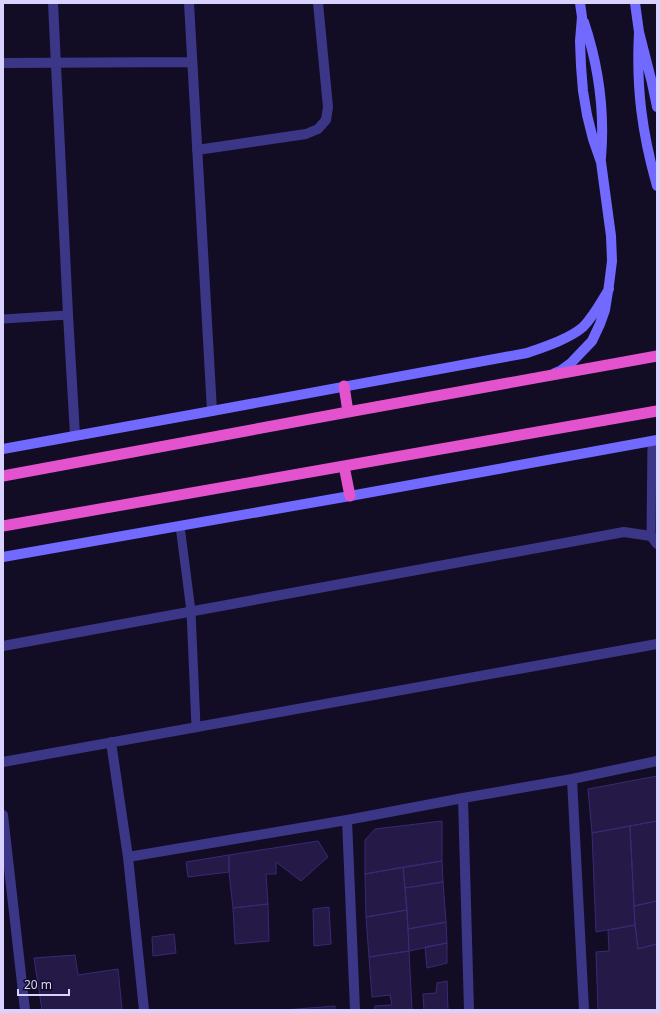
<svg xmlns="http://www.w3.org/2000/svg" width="660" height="1013" font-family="'Noto Sans',sans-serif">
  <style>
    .building { fill: #241947; stroke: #3b2974 }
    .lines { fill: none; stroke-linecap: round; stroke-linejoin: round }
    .service { stroke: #3c3687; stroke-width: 9 }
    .minor { stroke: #3c3687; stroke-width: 10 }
    .secondary { stroke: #7269ff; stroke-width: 10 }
    .trunk { stroke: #e353ce; stroke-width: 11 }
  </style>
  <rect width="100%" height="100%" fill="#120d25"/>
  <!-- building -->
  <path class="building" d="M 657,776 L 657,821 L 592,833 L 588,789 Z
    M 442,821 L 442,861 L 365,874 L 365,840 L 375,829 Z
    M 657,821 L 657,901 L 634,906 L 630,826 Z
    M 630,826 L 635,925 L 596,932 L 592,833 Z
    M 318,841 L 328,857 L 301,881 L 276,862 L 276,874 L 266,874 L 268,904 L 233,908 L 229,872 L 229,855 Z
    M 229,855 L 229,872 L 188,877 L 186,862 Z
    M 442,861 L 443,882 L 405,888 L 403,867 Z
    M 403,867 L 407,910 L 366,917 L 365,874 Z
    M 443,882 L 446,922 L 408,929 L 405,888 Z
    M 657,901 L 657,944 L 638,949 L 635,925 L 634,906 Z
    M 268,904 L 269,941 L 235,944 L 233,908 Z
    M 329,907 L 331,944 L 314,946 L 313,909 Z
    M 407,910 L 409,951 L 369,957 L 366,917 Z
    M 446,922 L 447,943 L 409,951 L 408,929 Z
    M 635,925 L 638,949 L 657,944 L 657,1010 L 598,1010 L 596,952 L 609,951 L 608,930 Z
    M 174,934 L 176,953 L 153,956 L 152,937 Z
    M 447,943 L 447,963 L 427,968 L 425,947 Z
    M 409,951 L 412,1010 L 375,1010 L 375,1006 L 392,1005 L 390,995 L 372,997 L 369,957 Z
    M 75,955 L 78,975 L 118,969 L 122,1009 L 116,1010 L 42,1010 L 34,958 Z
    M 447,981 L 448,1010 L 424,1010 L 423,994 L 436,993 L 437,983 Z
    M 335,1006 L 335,1010 L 284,1010 Z"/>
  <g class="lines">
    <!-- service -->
    <path class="service" d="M 3,319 L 68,315
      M 180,526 L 191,611 L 196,727
      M 651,536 L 652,441"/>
    <!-- minor -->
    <path class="minor" d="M 53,3 L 68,315 L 75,435
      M 189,3 L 212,411
      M 3,63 L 192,62
      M 197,150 L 306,134 L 318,129 L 326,120 L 328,107 L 318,3
      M 3,646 L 624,532 L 651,536 L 657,544
      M 111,742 L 128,857 L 144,1010
      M 3,762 L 657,644
      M 572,779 L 584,1010
      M 463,798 L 469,1010
      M 3,815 L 25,1010
      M 347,820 L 355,1010
      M 128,857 L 347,820 L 463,798 L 572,779 L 657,761"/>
    <!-- secondary -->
    <path class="secondary" d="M 635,3 L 639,32 L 652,83 L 657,107
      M 584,22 C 599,67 605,111 601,158
      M 639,32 C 636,88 642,133 657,186
      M 555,373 L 560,371 L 571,363 L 592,341 L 600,324 L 605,310 L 609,285 L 612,261 L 611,236 L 601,162 L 593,139 L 587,115 L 583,91 L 581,66 L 580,41 L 582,17 L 580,3
      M 3,449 L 212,411 L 527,353 C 544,347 569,339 583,327 C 594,316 601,302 609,289
      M 3,557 L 350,496 L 657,440"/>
    <!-- trunk -->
    <path class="trunk" d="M 344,386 L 348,412
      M 344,466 L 350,496
      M 3,476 L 348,412 L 657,356
      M 3,526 C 221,487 439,450 657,411"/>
  </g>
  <!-- border -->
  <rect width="660" height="1013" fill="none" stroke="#d9d2ff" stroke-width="8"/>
  <!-- scale -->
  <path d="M18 989v6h51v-6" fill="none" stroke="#d9d2ff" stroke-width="2"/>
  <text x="24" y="989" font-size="12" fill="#d9d2ff" stroke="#120d25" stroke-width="3" paint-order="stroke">20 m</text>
</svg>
